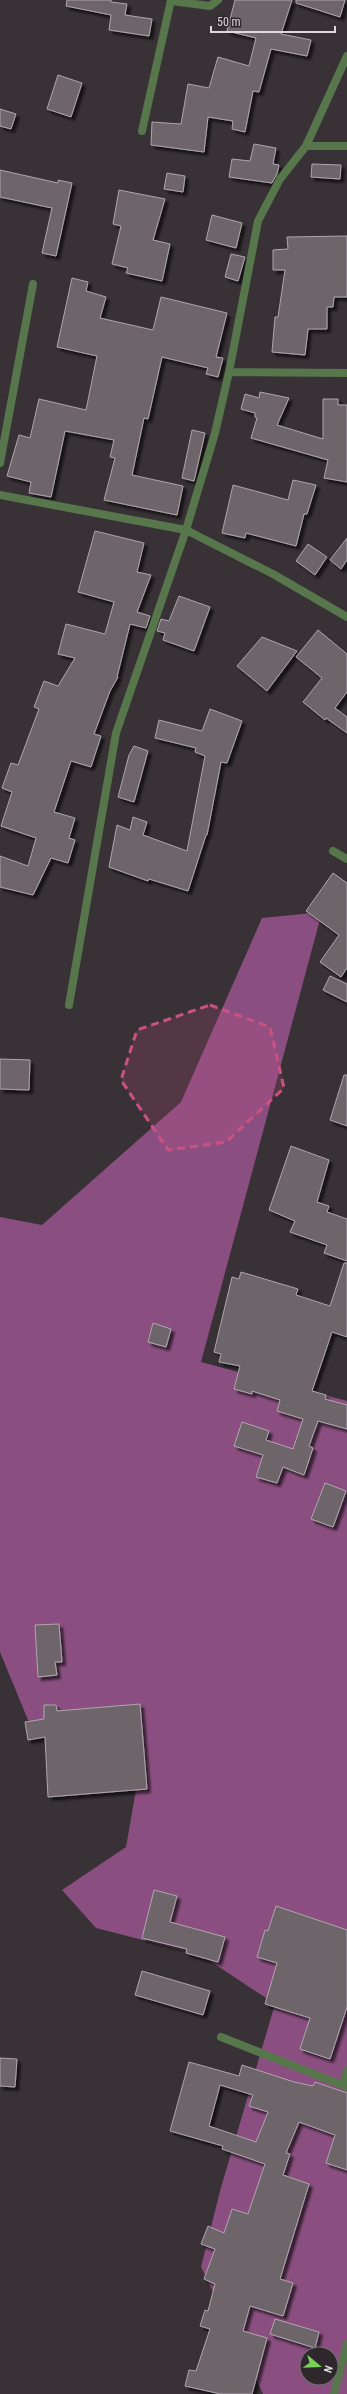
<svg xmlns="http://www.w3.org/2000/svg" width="347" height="2394" font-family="'Roboto Condensed',sans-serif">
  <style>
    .forest { fill: #8a4f80; fill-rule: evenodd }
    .building { fill: #6d656b; stroke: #afa6ad; fill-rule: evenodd; filter: url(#shadow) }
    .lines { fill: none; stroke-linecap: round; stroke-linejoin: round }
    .minor { stroke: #57764c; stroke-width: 8 }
    .marked { fill: #ca5282; fill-opacity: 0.2; stroke: #ca5282; stroke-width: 3; stroke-dasharray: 8 5; stroke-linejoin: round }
  </style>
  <defs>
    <filter id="shadow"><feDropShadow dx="3.5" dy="3.5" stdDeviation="1" flood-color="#0009"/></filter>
  </defs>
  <rect width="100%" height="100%" fill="#383136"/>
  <!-- forest -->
  <path class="forest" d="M 322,912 L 201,1362 L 347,1401 L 347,2394 L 263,2394 L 201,2267 L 220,2191 L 275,2004 L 201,1955 L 96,1928 L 62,1890 L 126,1847 L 137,1784 L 28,1720 L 0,1652 L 0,1217 L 42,1225 L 181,1102 L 262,918 ZM 307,2354 L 331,2354 L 331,2378 L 307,2378 Z"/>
  <!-- building -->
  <path class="building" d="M 67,0 L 111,0 L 111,2 L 127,4 L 125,15 L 152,19 L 149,36 L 109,30 L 111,15 L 66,6 Z
    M 235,0 L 292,0 L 281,34 L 311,40 L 307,56 L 271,49 L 259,92 L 253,91 L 245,132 L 232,129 L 233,121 L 208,117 L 204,152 L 151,145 L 152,122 L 181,124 L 188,84 L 209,88 L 218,57 L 249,66 L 256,38 L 227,31 Z
    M 296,0 L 345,0 L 340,17 L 296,3 Z
    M 58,75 L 82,83 L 71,117 L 47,109 Z
    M 0,109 L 16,114 L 11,129 L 0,126 Z
    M 254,144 L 276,148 L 273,164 L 279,165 L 277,174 L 272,183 L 229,177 L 232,159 L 250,161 Z
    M 312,164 L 341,165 L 340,179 L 311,177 Z
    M 0,170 L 58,183 L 58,180 L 72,183 L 56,256 L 42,253 L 52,208 L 0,197 Z
    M 167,173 L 185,176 L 183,192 L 164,189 Z
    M 119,190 L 165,199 L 153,240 L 170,244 L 162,281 L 126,273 L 128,268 L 112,264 L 121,226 L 113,224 Z
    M 212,215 L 242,223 L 236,248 L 206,240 Z
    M 347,236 L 347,297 L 334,297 L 333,307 L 327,307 L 327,329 L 308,329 L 305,355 L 272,352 L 275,317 L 278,317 L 285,270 L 273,270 L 273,250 L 288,249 L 287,237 Z
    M 231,254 L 245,257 L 238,281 L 225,277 Z
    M 72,278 L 88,282 L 86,291 L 106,297 L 100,318 L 153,330 L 161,297 L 227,313 L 216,357 L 223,358 L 218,377 L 206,374 L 208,368 L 162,357 L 148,419 L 144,418 L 132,475 L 183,486 L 177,515 L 104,500 L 115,458 L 110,457 L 114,440 L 65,431 L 51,497 L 29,493 L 31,482 L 7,476 L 19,435 L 30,438 L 39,399 L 86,410 L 97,356 L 57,347 Z
    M 260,392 L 289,398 L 277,425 L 323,439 L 323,399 L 338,399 L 338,405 L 347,405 L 347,482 L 324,478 L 328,460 L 251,438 L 257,418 L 255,417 L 255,413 L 241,409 L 245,394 L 259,398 Z
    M 192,430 L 205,433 L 194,481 L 182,478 Z
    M 293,480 L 316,485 L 307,514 L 304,514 L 296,546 L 246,533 L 245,538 L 222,533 L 233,485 L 288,500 Z
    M 95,531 L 144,543 L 137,572 L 151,575 L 137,612 L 150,616 L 146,628 L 130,624 L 117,677 L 118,677 L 110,691 L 94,734 L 101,736 L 91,767 L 71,761 L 54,812 L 75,818 L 69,838 L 75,840 L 68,863 L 51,858 L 33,895 L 0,887 L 0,856 L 28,866 L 36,838 L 1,826 L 12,792 L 2,788 L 11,763 L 18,765 L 39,709 L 34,707 L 44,681 L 58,686 L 75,658 L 58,654 L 66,624 L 105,634 L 114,602 L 78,592 Z
    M 347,538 L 347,560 L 341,569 L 330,560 Z
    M 308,544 L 327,557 L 315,575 L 296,561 Z
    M 179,596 L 210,607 L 194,651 L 163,640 L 165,633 L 157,631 L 161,619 L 169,621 Z
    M 318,630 L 347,654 L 347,692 L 335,708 L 347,717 L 347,733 L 326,718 L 325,720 L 303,702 L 322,678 L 296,657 Z
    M 262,637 L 297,651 L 267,691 L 237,666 Z
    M 210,709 L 242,721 L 227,763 L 221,762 L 207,835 L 206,835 L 188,891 L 149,879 L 148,881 L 109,867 L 117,825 L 130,830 L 133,817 L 147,822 L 143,835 L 187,851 L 205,756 L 195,752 L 196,748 L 155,738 L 159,720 L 202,731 Z
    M 134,746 L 148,751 L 134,802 L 118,797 L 129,755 Z
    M 333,873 L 347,883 L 347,968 L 341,977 L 320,962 L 339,935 L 306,911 Z
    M 330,976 L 347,984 L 347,1002 L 323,990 Z
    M 0,1059 L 30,1060 L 29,1090 L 0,1089 Z
    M 344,1075 L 347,1075 L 347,1126 L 330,1120 Z
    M 291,1146 L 329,1160 L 317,1202 L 329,1206 L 327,1212 L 347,1219 L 347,1261 L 324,1253 L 327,1245 L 290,1232 L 295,1221 L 269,1210 Z
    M 344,1263 L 347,1263 L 347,1337 L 332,1332 L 312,1391 L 326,1395 L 325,1399 L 347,1405 L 347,1429 L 318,1421 L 309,1446 L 313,1448 L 304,1475 L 283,1467 L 277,1483 L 256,1477 L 263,1455 L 234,1446 L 242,1422 L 269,1431 L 266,1440 L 293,1449 L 303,1419 L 277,1411 L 280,1400 L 252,1391 L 252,1394 L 234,1389 L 240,1366 L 219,1362 L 221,1354 L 214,1352 L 232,1277 L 239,1279 L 241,1272 L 298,1289 L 296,1295 L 330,1306 Z
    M 153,1323 L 171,1329 L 166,1347 L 148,1342 Z
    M 325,1483 L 346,1491 L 333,1527 L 311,1519 Z
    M 59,1624 L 62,1662 L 55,1662 L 57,1675 L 38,1677 L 35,1625 Z
    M 140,1704 L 147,1789 L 48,1797 L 45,1737 L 28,1740 L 25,1722 L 44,1719 L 44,1705 L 56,1705 L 57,1711 Z
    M 154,1890 L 177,1896 L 170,1922 L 225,1937 L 218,1962 L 186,1953 L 187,1949 L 142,1938 Z
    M 276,1906 L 347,1930 L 347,2007 L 330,2059 L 300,2049 L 310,2018 L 265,2004 L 277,1963 L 257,1957 L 265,1930 L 268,1931 Z
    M 142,1971 L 210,1991 L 203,2015 L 135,1995 Z
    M 0,2058 L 17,2059 L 15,2087 L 0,2086 Z
    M 189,2062 L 239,2076 L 242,2065 L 294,2082 L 313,2086 L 315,2082 L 347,2093 L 347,2170 L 326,2163 L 335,2135 L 299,2122 L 286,2153 L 290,2154 L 283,2175 L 309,2184 L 280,2279 L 293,2283 L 283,2316 L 250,2306 L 243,2331 L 267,2338 L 252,2394 L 221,2394 L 185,2386 L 189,2370 L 196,2371 L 210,2329 L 200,2326 L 205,2310 L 208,2311 L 215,2284 L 204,2279 L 215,2249 L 201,2244 L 208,2226 L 224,2233 L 232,2209 L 248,2214 L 265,2164 L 222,2149 L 223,2146 L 170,2131 ZM 220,2085 L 253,2095 L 249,2106 L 268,2112 L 256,2142 L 209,2126 Z
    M 275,2319 L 319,2332 L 315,2348 L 270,2334 Z"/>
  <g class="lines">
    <!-- minor -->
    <path class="minor" d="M 171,1 L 210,6 L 218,0
      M 142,131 L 171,0
      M 306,146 L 347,146
      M 229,372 L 347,373
      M 0,463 L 33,284
      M 0,495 L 186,530 L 273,574 L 347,617
      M 333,851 L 347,859
      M 69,1005 L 116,733 L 186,530 L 215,433 L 229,372 L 258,221 L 280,179 L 306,146 L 347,56
      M 221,2037 L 347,2087
      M 343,2085 L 347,2070
      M 334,2394 L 347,2344"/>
  </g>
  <!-- marked area -->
  <path class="marked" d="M 210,1005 L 270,1027 L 284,1088 L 226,1142 L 168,1150 L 121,1080 L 137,1030 Z"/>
  <!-- north arrow -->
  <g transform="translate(319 2366) rotate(109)"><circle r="19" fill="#2e272c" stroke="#746e72"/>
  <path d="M0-3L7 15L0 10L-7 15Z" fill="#79d157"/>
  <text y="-6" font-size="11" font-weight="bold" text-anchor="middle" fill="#ddd9dc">N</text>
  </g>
  <!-- scale -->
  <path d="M211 26v6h124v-6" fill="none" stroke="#ddd9dc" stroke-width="2"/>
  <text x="217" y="26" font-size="12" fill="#ddd9dc" stroke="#2e272c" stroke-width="3" paint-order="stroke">50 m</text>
</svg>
